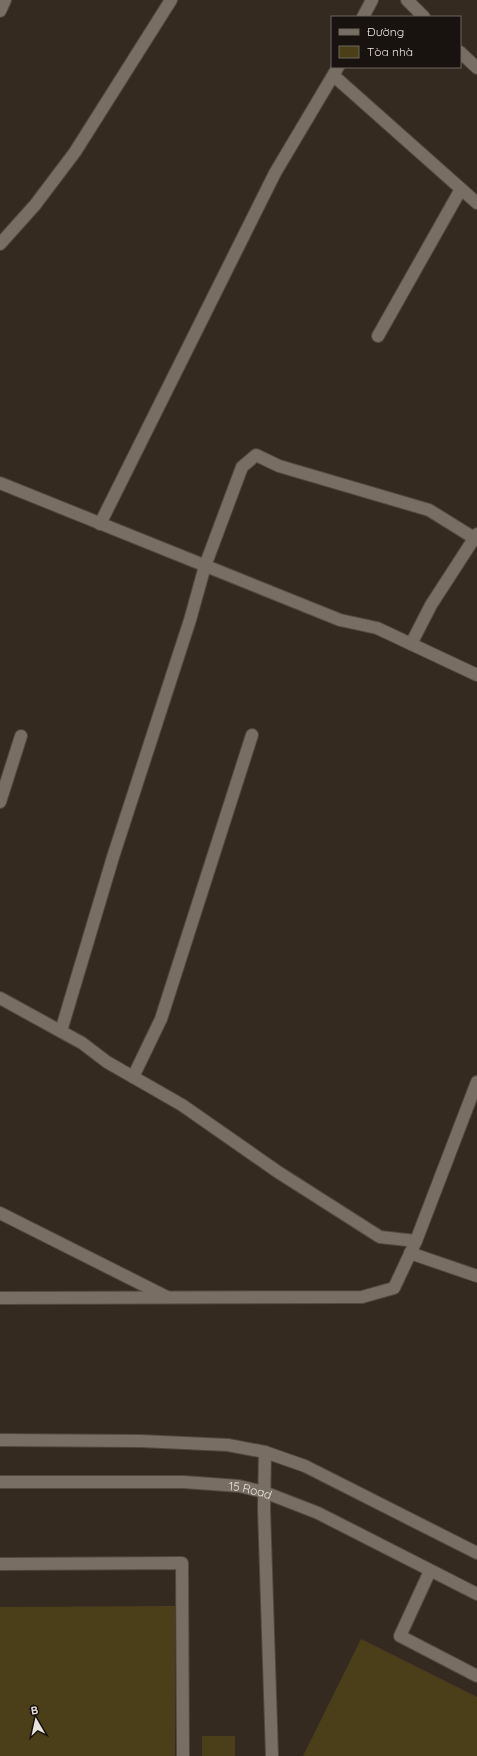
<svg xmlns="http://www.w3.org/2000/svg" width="477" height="1756" font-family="Quicksand,sans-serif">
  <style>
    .building { fill: #4b3f19 }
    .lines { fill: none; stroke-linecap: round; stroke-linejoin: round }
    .minor-casing { stroke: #514840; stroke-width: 14 }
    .minor { stroke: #796e63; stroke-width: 12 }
    .labels { text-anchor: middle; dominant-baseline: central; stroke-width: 3.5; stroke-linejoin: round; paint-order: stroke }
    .street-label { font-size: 12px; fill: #e9e3dc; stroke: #18130f }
  </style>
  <rect width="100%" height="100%" fill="#342a20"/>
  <!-- building -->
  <path class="building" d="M 175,1606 L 175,1756 L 0,1756 L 0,1607 Z
    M 361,1639 L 477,1697 L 477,1756 L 303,1756 Z
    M 202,1736 L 235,1736 L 235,1756 L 202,1756 Z"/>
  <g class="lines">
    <defs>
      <g id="minor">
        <path d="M 407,0 L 424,17"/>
        <path d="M 0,11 L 5,0"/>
        <path d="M 363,17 L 372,0"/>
        <path d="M 460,52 L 477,68"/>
        <path d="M 334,76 L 477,203"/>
        <path d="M 0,244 L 35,205 L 75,152 L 171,0"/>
        <path d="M 378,336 L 461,189"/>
        <path d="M 0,483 L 340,620 L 377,628 L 477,675"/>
        <path d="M 100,524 L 275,173 L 338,67"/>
        <path d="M 411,644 L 431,605 L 477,534"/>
        <path d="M 0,802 L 21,736"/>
        <path d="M 0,998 L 82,1043 L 107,1062 L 182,1105 L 278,1172 L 380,1237 L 416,1241"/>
        <path d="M 61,1031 L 113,857 L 190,620 L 205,566 L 242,467 L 256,455 L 279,466 L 429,510 L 474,538"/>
        <path d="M 133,1077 L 161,1019 L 252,735"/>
        <path d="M 0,1213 L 167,1297"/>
        <path d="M 410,1253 L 477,1276"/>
        <path d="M 0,1298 L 362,1297 L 394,1288 L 416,1241 L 477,1082"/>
        <path d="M 0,1440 L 141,1441 L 228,1445 L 265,1452 L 305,1466 L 477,1553"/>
        <path d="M 265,1452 L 264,1509 L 272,1756"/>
        <path id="s1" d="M 0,1482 L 184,1482 L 239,1486 L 264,1492 L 318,1513 L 477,1594"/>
        <path d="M 0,1564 L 182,1563 L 183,1756"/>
        <path d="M 430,1571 L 400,1636 L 477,1676"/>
      </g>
    </defs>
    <!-- minor casing -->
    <use href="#minor" class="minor-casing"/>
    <!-- minor -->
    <use href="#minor" class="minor"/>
  </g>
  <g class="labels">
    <!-- street labels -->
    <g class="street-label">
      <text stroke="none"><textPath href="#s1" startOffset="251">15 Road</textPath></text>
    </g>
  </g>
  <!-- legend -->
  <rect x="331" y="16" width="130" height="52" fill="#18130f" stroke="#6c6661"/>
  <rect x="339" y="29" width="20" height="6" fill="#796e63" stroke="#6c6661"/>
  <text x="367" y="36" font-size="12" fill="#e9e3dc">Đường</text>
  <rect x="339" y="46" width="20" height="12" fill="#4b3f19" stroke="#6c6661"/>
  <text x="367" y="56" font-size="12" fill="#e9e3dc">Tòa nhà</text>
  <!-- north arrow -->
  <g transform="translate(36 1720) rotate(351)" stroke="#18130f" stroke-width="3" paint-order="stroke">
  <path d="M0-3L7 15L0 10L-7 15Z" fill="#e9e3dc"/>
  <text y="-6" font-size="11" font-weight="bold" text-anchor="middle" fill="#e9e3dc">B</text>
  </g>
</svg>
